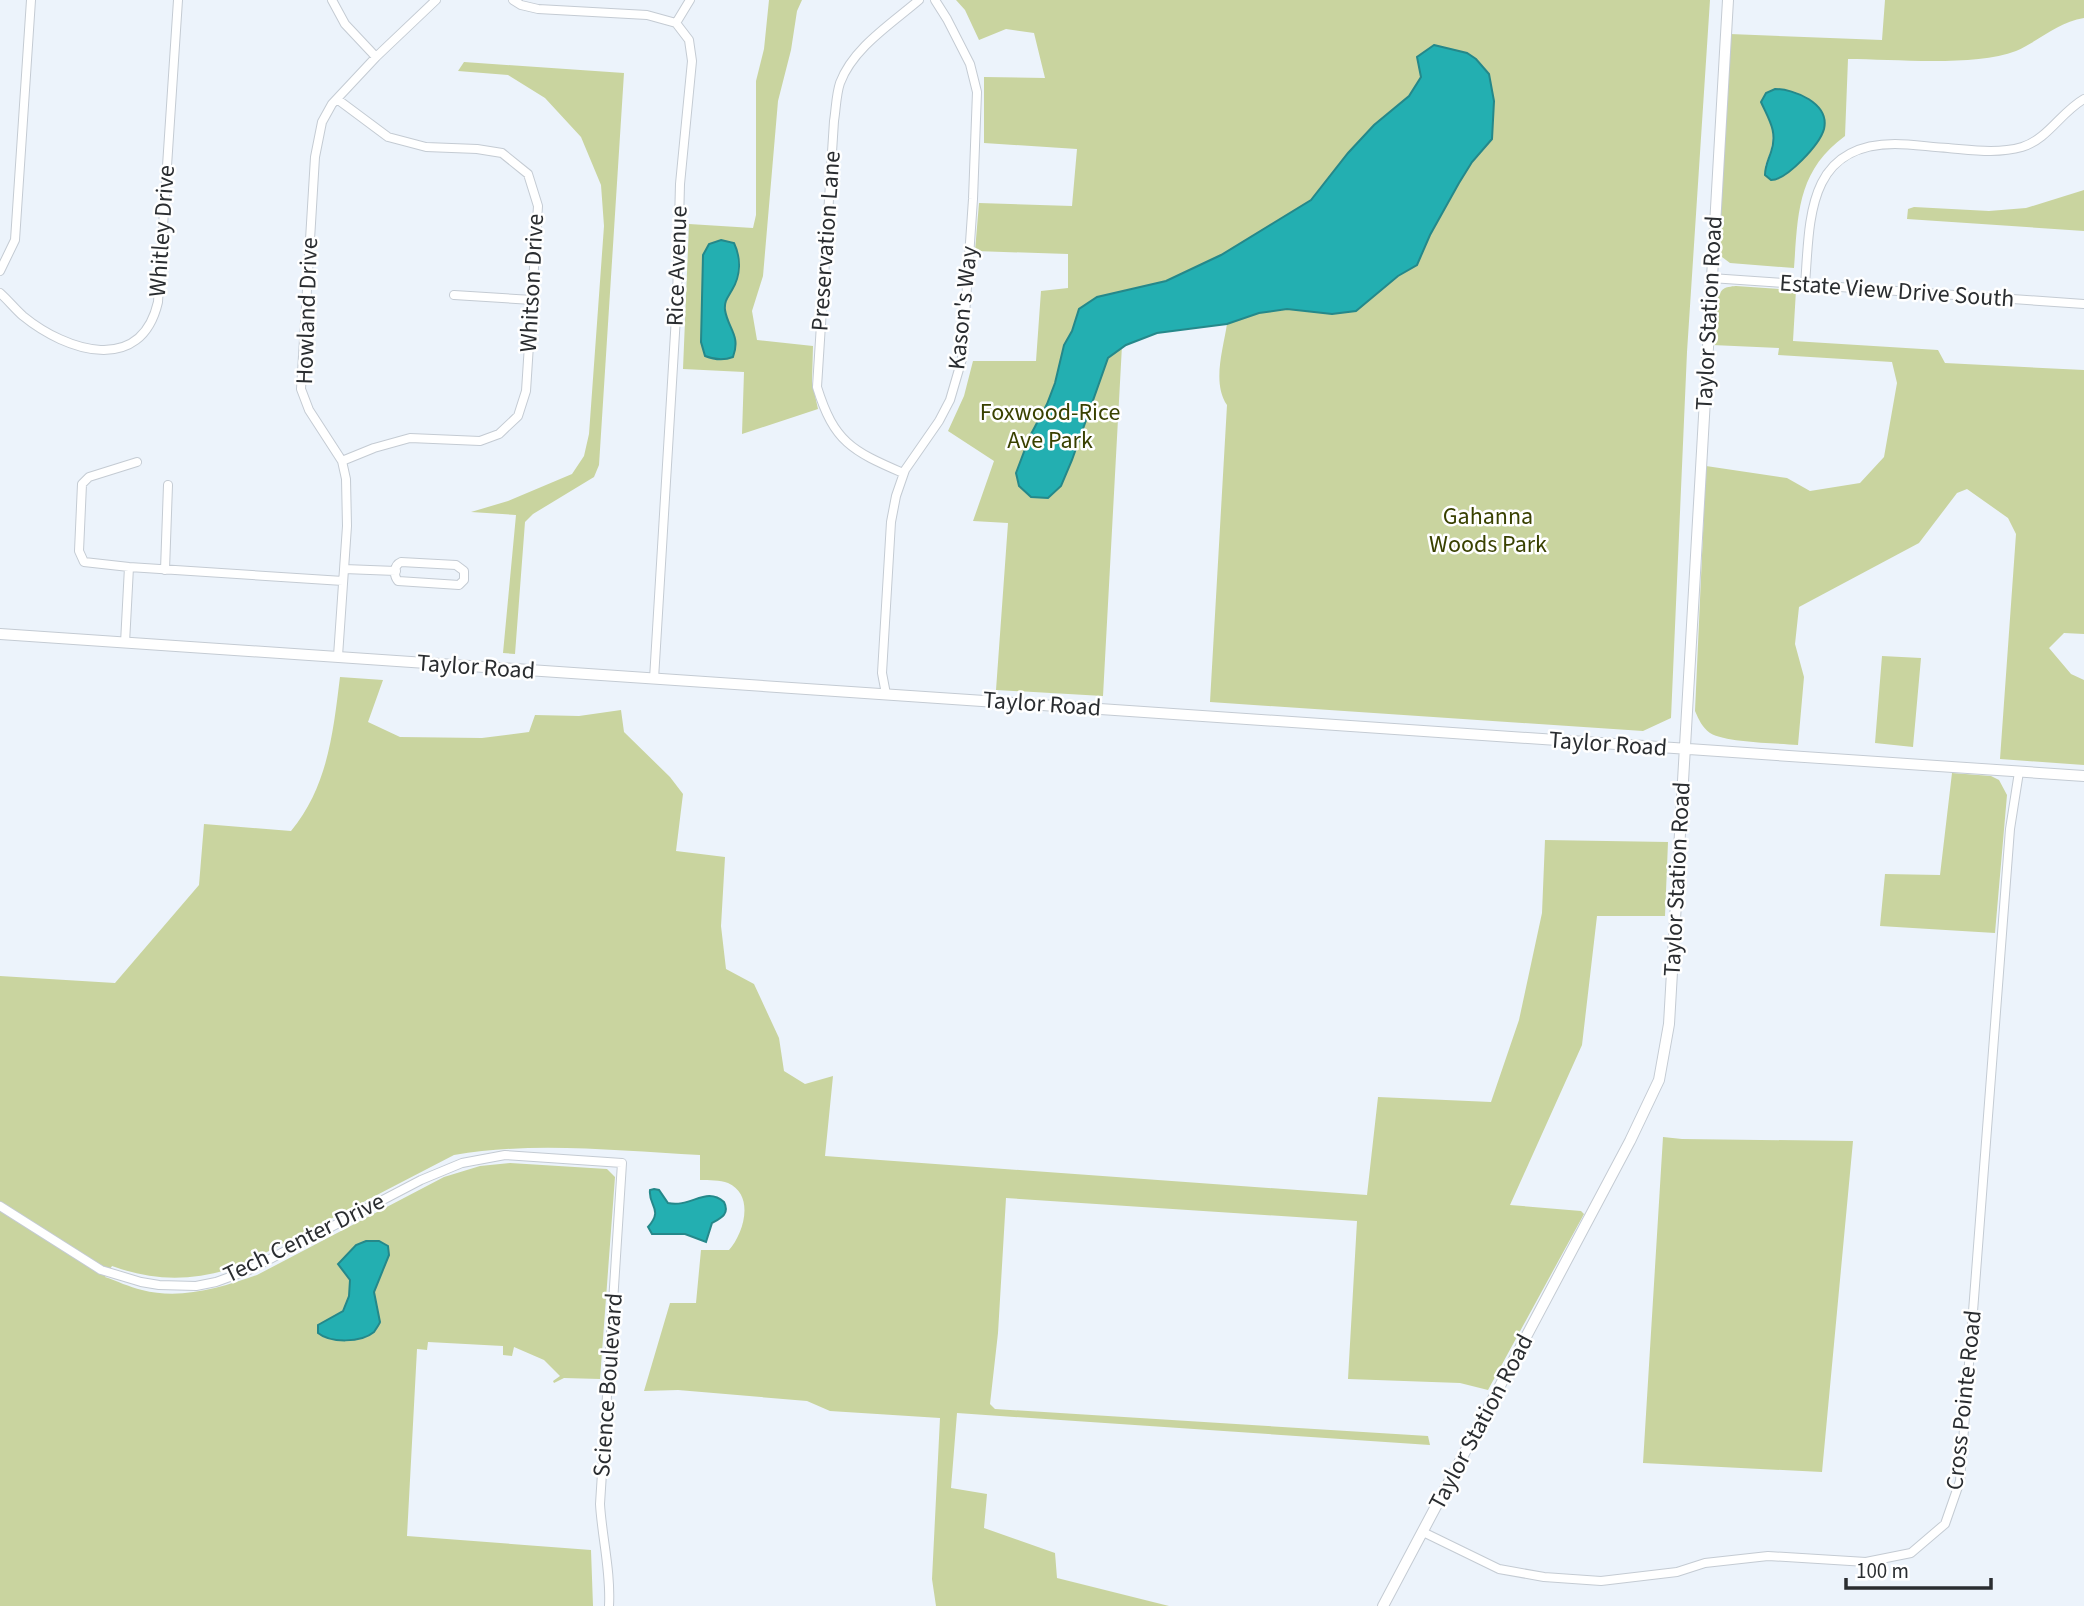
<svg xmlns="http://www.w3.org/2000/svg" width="2084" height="1606" font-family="'Source Sans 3',sans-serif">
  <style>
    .green { fill: #c9d49f; fill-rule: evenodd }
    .water { fill: #23afb1; stroke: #25888a; stroke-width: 2 }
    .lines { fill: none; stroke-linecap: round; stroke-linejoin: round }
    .minor-casing { stroke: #c4cbd3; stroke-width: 10 }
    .secondary-casing { stroke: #c4cbd3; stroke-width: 12 }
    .minor { stroke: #fff; stroke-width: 8 }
    .secondary { stroke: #fff; stroke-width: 10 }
    .labels { text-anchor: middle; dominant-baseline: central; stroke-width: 5; stroke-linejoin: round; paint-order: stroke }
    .street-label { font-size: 24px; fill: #2a2d30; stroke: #fff }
    .park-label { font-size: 24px; fill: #394100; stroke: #fff }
  </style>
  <rect width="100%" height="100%" fill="#ecf3fb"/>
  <!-- green -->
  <path class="green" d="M 769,0 L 802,0 L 797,11 L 791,50 L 778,101 L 763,276 L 752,311 L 757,340 L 813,346 L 812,382 L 818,409 L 742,434 L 744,372 L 683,369 L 689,224 L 753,228 L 756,215 L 756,81 L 764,49 Z
    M 956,0 L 1710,0 L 1687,352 L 1671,718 L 1643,731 L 1210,702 L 1227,405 C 1212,383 1223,350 1227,324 L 1259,313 L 1287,309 L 1332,314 L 1348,153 L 1311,200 L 1221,255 L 1166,281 L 1125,290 L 1103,696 L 996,690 L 1008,523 L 973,521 L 994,461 L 948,431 L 964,396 L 973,361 L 1036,361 L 1041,291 L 1068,288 L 1068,254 L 975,251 L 979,203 L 1072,206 L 1077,149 L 984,143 L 984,77 L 1045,78 L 1034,33 L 1006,29 L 979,40 L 965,10 Z
    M 1885,0 L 2084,0 L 2084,18 C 2058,22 2039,41 2016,51 C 1974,67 1894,59 1848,59 L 1845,136 C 1797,171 1798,214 1794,268 L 1730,263 L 1722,257 L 1719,245 L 1730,34 L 1882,40 ZM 1766,113 L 1821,135 L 1765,166 C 1773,147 1777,132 1766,113 Z
    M 464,62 L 624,73 L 599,465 L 594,477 L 533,514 L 525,522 L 515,654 L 503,653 L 516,515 L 471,512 L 508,501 L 572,474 L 584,456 L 589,434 L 604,226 L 601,185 L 581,137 L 545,98 L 508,75 L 458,71 Z
    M 2084,190 L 2084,231 L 1907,219 L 1908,209 L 1914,207 L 1989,211 L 2026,208 Z
    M 1736,286 L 1796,290 L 1793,341 L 1938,350 L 1945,363 L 2084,370 L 2084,634 L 2064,633 L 2049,648 L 2071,674 L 2084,680 L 2084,765 L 2000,759 L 2016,534 L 2008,518 L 1967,489 L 1957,493 L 1919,543 L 1799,607 L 1795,644 L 1804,677 L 1798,745 C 1777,743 1727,743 1710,733 C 1702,727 1699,720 1695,711 L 1706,466 L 1787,478 L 1810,491 L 1860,483 L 1884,457 L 1897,383 L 1892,362 L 1778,355 L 1779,348 L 1712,345 C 1713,332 1712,294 1725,288 C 1726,287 1735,286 1736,286 Z
    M 1882,656 L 1921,658 L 1913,747 L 1875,743 Z
    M 340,677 L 383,680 L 368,722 L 400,737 L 482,738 L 529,732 L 535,715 L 579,716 L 621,710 L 624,732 L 670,777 L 683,794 L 676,851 L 725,857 L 721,926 L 726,969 L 754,984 L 779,1038 L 784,1071 L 805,1084 L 833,1076 L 825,1156 L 1367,1195 L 1378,1097 L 1491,1102 L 1519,1020 L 1542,913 L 1545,840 L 1668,842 L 1665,916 L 1597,916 L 1582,1045 L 1510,1205 L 1581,1211 L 1584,1214 L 1488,1390 L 1460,1383 L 1348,1379 L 1357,1221 L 1006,1198 L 998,1333 L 990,1404 L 995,1409 L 1428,1436 L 1430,1445 L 957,1413 L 951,1488 L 987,1494 L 984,1528 L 1055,1553 L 1057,1578 L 1169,1606 L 936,1606 L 932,1579 L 940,1418 L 830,1411 L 807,1401 L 678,1390 L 644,1391 L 670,1303 L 696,1303 L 701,1250 L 729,1250 C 744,1233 755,1195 728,1183 C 720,1180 709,1180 700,1180 L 700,1155 C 618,1151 535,1141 454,1155 L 240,1266 C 196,1281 155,1282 112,1266 L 105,1277 C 117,1281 129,1287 142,1290 C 180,1300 221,1288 257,1275 L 444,1177 L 480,1166 L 510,1163 L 607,1169 L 615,1177 L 600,1379 L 564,1378 L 554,1383 L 553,1381 L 560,1376 L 544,1360 L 514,1347 L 512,1356 L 503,1355 L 503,1346 L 428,1342 L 427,1350 L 417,1349 L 407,1536 L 591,1550 L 593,1606 L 0,1606 L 0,976 L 115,983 L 199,885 L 204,824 L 291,831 C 328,786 333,733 340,677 Z
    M 1952,773 L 1991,776 L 1999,780 L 2007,795 L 1995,933 L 1880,926 L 1885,874 L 1940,875 Z
    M 1663,1137 L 1682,1139 L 1853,1141 L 1822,1472 L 1643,1463 Z"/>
  <!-- water -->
  <path class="water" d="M 1434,45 L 1467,53 L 1476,59 L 1489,74 L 1494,101 L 1492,139 L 1472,162 L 1459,183 L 1430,235 L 1417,265 L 1398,276 L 1356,311 L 1332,314 L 1287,309 L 1259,313 L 1227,324 L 1157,333 L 1126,345 L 1108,358 L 1072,460 L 1061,486 L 1048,498 L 1031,497 L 1019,486 L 1016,473 L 1030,436 L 1047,404 L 1055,383 L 1064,345 L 1072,331 L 1079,309 L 1097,297 L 1166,281 L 1221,255 L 1311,200 L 1348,153 L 1374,125 L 1409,96 L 1421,77 L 1417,57 Z
    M 1775,89 C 1794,89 1830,103 1824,129 C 1820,144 1787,180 1771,180 L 1765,175 C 1765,166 1768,161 1771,152 C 1778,132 1769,120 1761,102 L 1766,93 Z
    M 721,240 L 734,243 C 741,258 741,275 732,290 C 728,297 724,301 725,310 C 728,329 741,335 733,357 C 723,361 715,360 705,356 L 701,342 L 703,255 L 709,244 Z
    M 654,1189 L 659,1190 L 668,1203 C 691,1208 706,1186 724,1202 C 730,1214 721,1218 712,1223 L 706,1242 L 685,1234 L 652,1234 L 648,1227 C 664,1209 648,1206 650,1190 Z
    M 366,1241 L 379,1241 L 388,1246 L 389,1255 L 374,1292 L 380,1322 C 380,1323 374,1332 374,1332 C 361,1343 330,1343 318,1333 L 318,1325 L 343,1311 L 349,1296 L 350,1280 L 338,1264 L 356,1245 Z"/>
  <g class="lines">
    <defs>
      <path id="minor" d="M 332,0 L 345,24 L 376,57
        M 513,0 L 521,5 L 538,9 L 647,15 L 676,23 L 689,40 L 692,61 L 680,184 L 677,300 L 654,679
        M 676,23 L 690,0
        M 337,99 L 388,137 L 426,147 L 477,149 L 502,153 L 528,174 L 538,206 L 526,391 L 518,416 L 499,434 L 480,441 L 410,438 L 374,448 L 342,461
        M 0,271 L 15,240 L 31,0
        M 1711,278 L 2084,304
        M 1805,285 C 1810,220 1806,144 1895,144 C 1912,144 1930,147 1948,148 C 1972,150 1998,154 2022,147 C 2048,139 2061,112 2084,99
        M 0,293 C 8,300 15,309 23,316 C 67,352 141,375 158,302 L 178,0
        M 454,295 L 532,300
        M 137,462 L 89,477 L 82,484 L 79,551 L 84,562 L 129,567 L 343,581
        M 903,473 C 852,451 834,442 817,387 L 834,121 C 836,109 836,95 840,83 C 853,48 891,24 919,0
        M 401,562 L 456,565 L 464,571 L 464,580 L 459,585 L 398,581 C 393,575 394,565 401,562 Z
        M 344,569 L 396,571
        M 165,570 L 168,485
        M 125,643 L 129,567
        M 338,656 L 347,526 L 346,479 L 342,461 L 309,410 L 301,389 L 315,157 L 322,122 L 332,104 L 376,57 L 436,0
        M 886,694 L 882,673 L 891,522 L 896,496 L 905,470 L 939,421 L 950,400 L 962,359 L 973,199 L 977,92 L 970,64 L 947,19 L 935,0
        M 0,1206 L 101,1270 L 141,1282 L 159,1285 L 196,1286 L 216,1282 L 249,1270 L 421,1180 L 462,1163 L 505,1155 L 622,1163 L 600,1504 C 602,1538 611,1571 609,1606
        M 1423,1532 L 1499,1569 L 1544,1577 L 1601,1581 L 1677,1572 L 1705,1563 L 1768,1556 L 1866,1562 L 1911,1553 L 1945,1524 L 1960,1481 L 2010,829 L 2019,772"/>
      <path id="secondary" d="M 0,634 L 2084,776
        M 1383,1606 L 1630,1141 L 1659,1080 L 1669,1024 L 1728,0"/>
    </defs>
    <!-- minor casing -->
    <use href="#minor" class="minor-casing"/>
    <!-- secondary casing -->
    <use href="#secondary" class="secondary-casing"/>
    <!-- minor -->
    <use href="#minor" class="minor"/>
    <!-- secondary -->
    <use href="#secondary" class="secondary"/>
  </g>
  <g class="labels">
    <!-- street labels -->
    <g class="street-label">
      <text transform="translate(162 231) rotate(-86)">Whitley Drive</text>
      <text transform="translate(826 241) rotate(-86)">Preservation Lane</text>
      <text transform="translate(677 266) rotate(-88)">Rice Avenue</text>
      <text transform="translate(532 283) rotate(-87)">Whitson Drive</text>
      <text transform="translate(1897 291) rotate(4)">Estate View Drive South</text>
      <text transform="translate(963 308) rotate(-84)">Kason's Way</text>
      <text transform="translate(307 311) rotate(-88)">Howland Drive</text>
      <text transform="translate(1709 313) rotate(-87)">Taylor Station Road</text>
      <text transform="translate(476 667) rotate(4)">Taylor Road</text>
      <text transform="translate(1042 704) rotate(4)">Taylor Road</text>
      <text transform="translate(1608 744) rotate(4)">Taylor Road</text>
      <text transform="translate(1677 879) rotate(-87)">Taylor Station Road</text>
      <text transform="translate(304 1238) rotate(-26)">Tech Center Drive</text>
      <text transform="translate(608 1385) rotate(-86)">Science Boulevard</text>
      <text transform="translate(1964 1400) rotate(-84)">Cross Pointe Road</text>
      <text transform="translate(1481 1422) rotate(-62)">Taylor Station Road</text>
    </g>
    <!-- park labels -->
    <g class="park-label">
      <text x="1050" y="412">Foxwood-Rice<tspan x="1050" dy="28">Ave Park</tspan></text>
      <text x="1488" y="516">Gahanna<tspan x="1488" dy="28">Woods Park</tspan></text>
    </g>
  </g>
  <!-- scale -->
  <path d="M1846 1578v10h145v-10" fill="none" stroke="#2a2d30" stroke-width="3.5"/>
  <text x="1856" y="1578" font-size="21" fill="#2a2d30" stroke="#ffffff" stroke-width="5" paint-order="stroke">100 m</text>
</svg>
